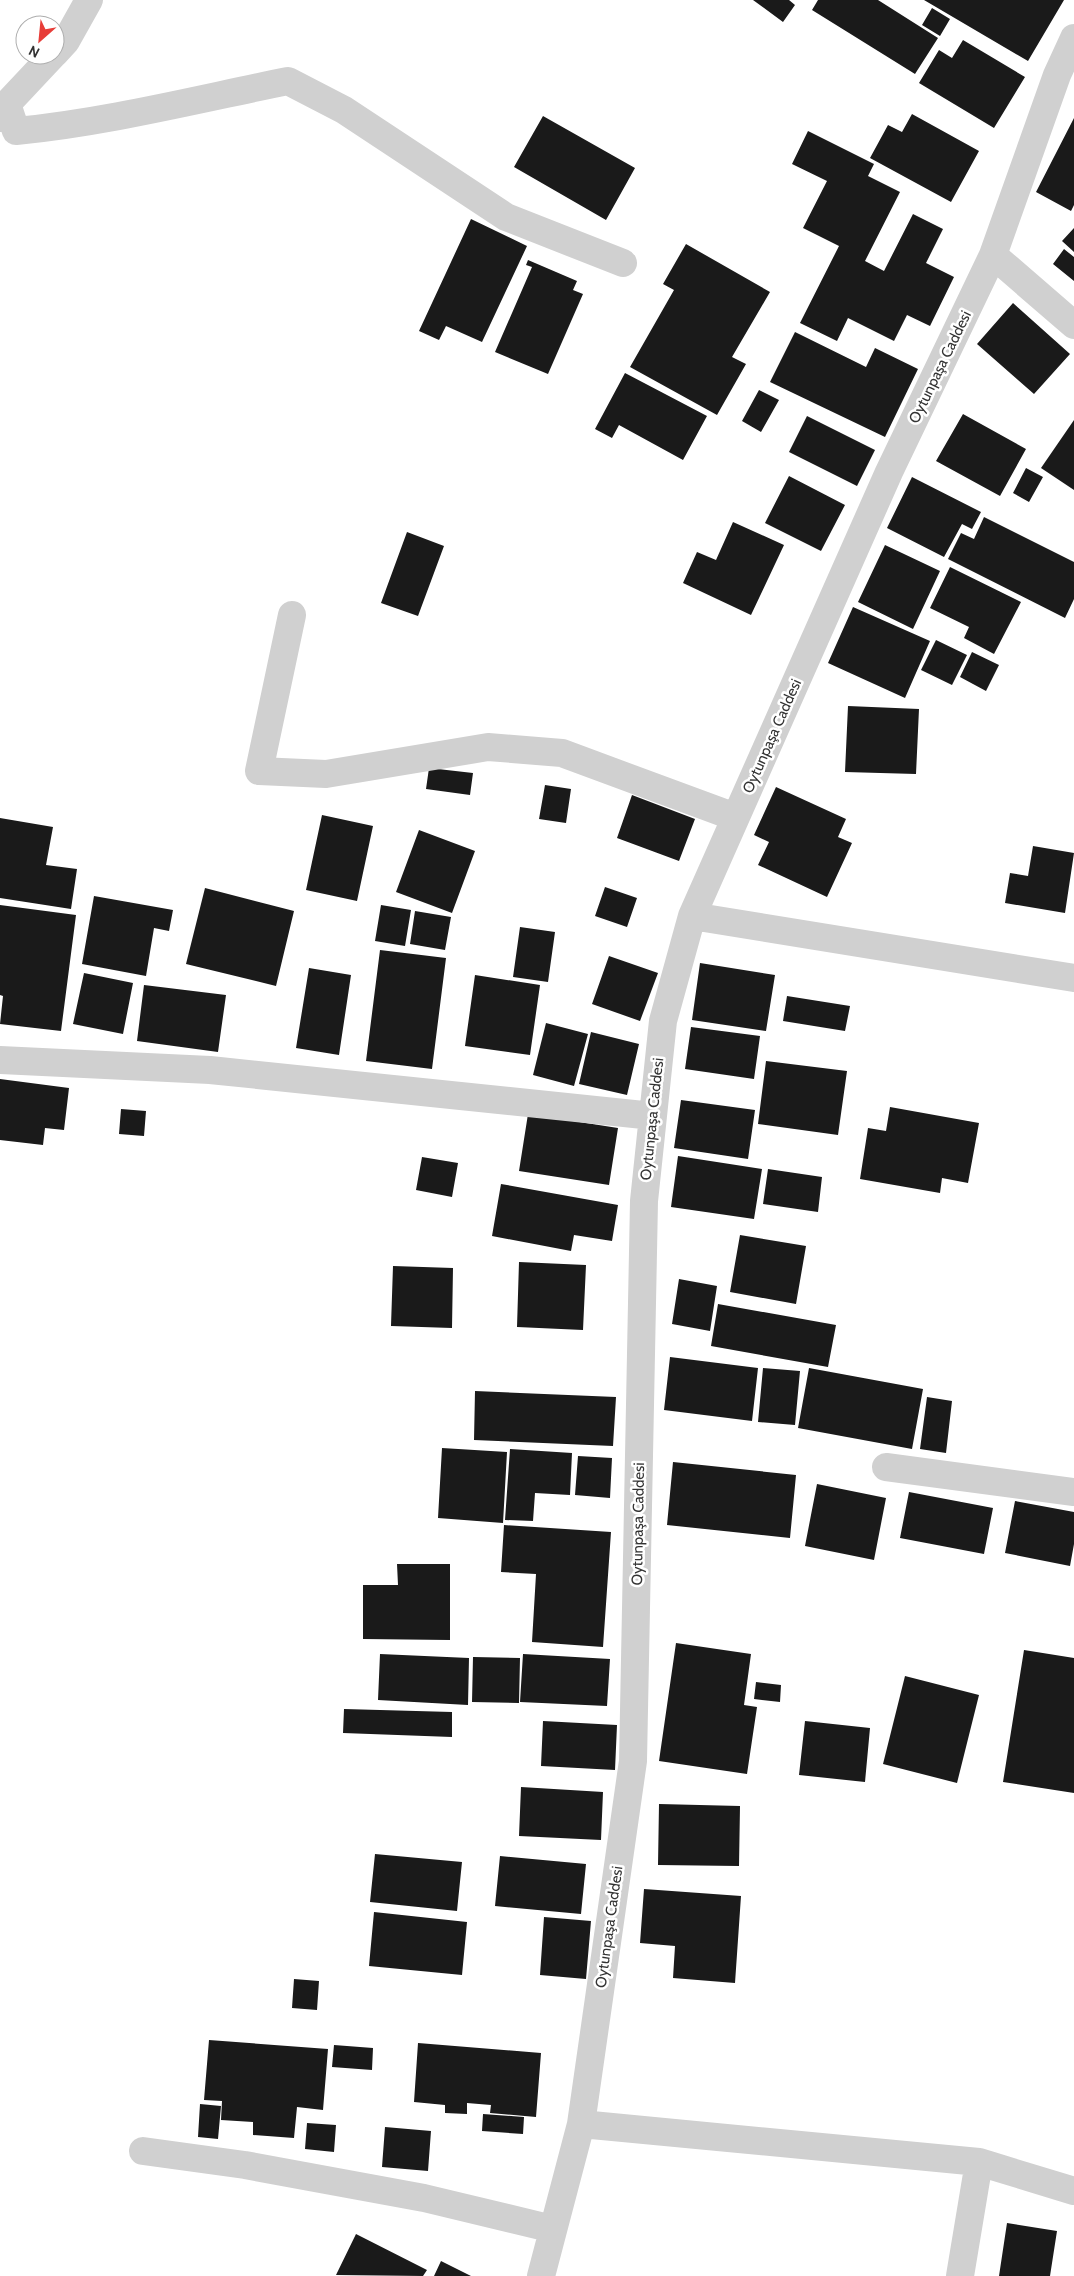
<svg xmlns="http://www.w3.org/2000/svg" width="1074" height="2276" font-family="Cabin,sans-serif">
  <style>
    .building { fill: #1a1a1a }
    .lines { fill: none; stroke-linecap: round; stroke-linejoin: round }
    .minor { stroke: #d0d0d0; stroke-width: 28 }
    .labels { text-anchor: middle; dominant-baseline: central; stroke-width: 5; stroke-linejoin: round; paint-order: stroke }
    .street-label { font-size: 15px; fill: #333; stroke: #fff }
  </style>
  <rect width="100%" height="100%" fill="#fff"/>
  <!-- building -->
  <path class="building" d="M 753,0 L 789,0 L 795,5 L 783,22 Z
    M 818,0 L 878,0 L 938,38 L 915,74 L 812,10 Z
    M 924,0 L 1064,0 L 1028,61 Z
    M 932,8 L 950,19 L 940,36 L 922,25 Z
    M 963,40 L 1025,77 L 994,128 L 919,83 L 939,50 L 952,58 Z
    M 912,114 L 979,151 L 951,202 L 870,158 L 888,125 L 902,132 Z
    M 543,116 L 635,168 L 606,220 L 514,167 Z
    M 1074,118 L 1074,205 L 1071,211 L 1036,192 Z
    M 808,131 L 874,164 L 868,176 L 900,192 L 865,261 L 884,271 L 913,214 L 943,229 L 926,263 L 954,277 L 930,326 L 907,315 L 894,341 L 848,318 L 837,341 L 800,323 L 839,246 L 803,228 L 827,181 L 792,164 Z
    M 471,219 L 527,246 L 482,342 L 446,326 L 439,340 L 419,331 Z
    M 1074,228 L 1074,252 L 1062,241 Z
    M 686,244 L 770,292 L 732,357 L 746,364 L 717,415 L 630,367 L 674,290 L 663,284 Z
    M 1064,249 L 1074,257 L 1074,281 L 1053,264 Z
    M 528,260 L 577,281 L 573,290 L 583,294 L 548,374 L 495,352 L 532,267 L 526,265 Z
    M 1013,303 L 1070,354 L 1034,394 L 977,344 Z
    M 795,332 L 866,367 L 875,348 L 918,369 L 885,437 L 770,382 Z
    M 625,373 L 707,416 L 683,460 L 619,425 L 612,438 L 595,429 Z
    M 759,390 L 779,400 L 761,432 L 742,421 Z
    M 963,414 L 1026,449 L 1000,496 L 936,461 Z
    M 807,416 L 875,450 L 857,486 L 789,452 Z
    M 1074,420 L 1074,490 L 1041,468 Z
    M 1026,468 L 1043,477 L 1029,502 L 1013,493 Z
    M 789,476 L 845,505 L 821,551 L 765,523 Z
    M 912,477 L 981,512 L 972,529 L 962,524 L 944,557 L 887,528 Z
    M 984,517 L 1074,562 L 1074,599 L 1065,618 L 948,559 L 961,533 L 974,539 Z
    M 733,522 L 784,545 L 751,615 L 683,583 L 697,552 L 716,560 Z
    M 407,532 L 444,546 L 418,616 L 381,603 Z
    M 885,545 L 940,571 L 913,629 L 858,602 Z
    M 950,567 L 1021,602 L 994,654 L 964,638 L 969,627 L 930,608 Z
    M 853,607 L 930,641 L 905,698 L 828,663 Z
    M 936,640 L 967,655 L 952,685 L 921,670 Z
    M 972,652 L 999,665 L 986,691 L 960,677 Z
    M 848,706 L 919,709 L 916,774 L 845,772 Z
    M 429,768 L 473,773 L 470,795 L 426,789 Z
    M 545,785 L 571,789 L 566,823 L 539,819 Z
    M 776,787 L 846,819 L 838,837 L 852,843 L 827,897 L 758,865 L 769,842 L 754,835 Z
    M 632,795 L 695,819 L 679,861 L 617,838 Z
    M 322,815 L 373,826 L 357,901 L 306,890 Z
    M 0,818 L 53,827 L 46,865 L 77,869 L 71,909 L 0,898 Z
    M 419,830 L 475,851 L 452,913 L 396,892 Z
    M 1033,846 L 1074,853 L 1065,913 L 1005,903 L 1010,873 L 1028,876 Z
    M 605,887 L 637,898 L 627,927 L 595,916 Z
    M 205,888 L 294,911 L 276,986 L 186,964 Z
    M 94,896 L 173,910 L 169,931 L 154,928 L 146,976 L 82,964 Z
    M 0,905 L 76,915 L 61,1031 L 0,1024 L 3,996 L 0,995 Z
    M 381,905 L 411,910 L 405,946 L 375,941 Z
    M 415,911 L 451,917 L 445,950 L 410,944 Z
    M 520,927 L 555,932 L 548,982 L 513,977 Z
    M 380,950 L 446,958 L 432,1069 L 366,1061 Z
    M 609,956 L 658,973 L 640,1021 L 592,1004 Z
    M 700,963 L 775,975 L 766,1031 L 692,1020 Z
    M 309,968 L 351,975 L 339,1055 L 296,1048 Z
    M 84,973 L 133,983 L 123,1034 L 73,1024 Z
    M 475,975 L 540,985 L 530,1055 L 465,1046 Z
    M 144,985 L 226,995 L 218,1052 L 137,1041 Z
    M 787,996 L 850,1006 L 845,1031 L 783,1021 Z
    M 546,1023 L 588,1034 L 574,1086 L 533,1075 Z
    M 691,1027 L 760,1036 L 754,1079 L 685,1069 Z
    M 591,1032 L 639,1044 L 627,1095 L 579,1084 Z
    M 766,1061 L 847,1071 L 838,1135 L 758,1124 Z
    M 0,1079 L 69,1088 L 64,1130 L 45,1128 L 43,1145 L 0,1140 Z
    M 681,1100 L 755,1110 L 748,1159 L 674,1148 Z
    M 890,1107 L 979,1123 L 968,1183 L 942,1178 L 940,1193 L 860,1179 L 868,1128 L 886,1131 Z
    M 121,1109 L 146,1111 L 144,1136 L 119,1134 Z
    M 528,1114 L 618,1128 L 609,1185 L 519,1171 Z
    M 678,1156 L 762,1169 L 754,1219 L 671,1207 Z
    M 422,1157 L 458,1163 L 452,1197 L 416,1190 Z
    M 768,1169 L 822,1177 L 818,1212 L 763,1204 Z
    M 501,1184 L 618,1205 L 612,1241 L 574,1235 L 571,1251 L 492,1236 Z
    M 740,1235 L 806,1246 L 796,1304 L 730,1292 Z
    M 519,1262 L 586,1265 L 583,1330 L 517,1327 Z
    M 393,1266 L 453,1268 L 452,1328 L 391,1326 Z
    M 679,1279 L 717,1286 L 710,1331 L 672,1324 Z
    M 718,1304 L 836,1325 L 828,1367 L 711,1346 Z
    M 670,1357 L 758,1368 L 752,1421 L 664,1410 Z
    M 763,1368 L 800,1371 L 795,1425 L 758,1422 Z
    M 809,1368 L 923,1389 L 912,1449 L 798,1428 Z
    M 475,1391 L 616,1397 L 613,1446 L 474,1440 Z
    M 927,1397 L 952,1401 L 946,1453 L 920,1449 Z
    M 442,1448 L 507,1452 L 503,1523 L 438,1518 Z
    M 510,1449 L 572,1453 L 570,1495 L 535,1493 L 533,1521 L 505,1520 Z
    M 578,1456 L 612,1458 L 610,1498 L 575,1495 Z
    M 673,1462 L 796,1475 L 790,1538 L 667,1525 Z
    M 817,1484 L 886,1498 L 874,1560 L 805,1546 Z
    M 909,1492 L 993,1508 L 984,1554 L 900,1538 Z
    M 1015,1501 L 1074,1512 L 1074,1544 L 1070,1566 L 1005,1553 Z
    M 504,1525 L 611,1532 L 603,1647 L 532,1642 L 536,1574 L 501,1572 Z
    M 397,1564 L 450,1564 L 450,1640 L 363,1639 L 363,1585 L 398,1585 Z
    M 676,1643 L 751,1654 L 744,1705 L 757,1707 L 747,1774 L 659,1761 Z
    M 1024,1650 L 1074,1658 L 1074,1793 L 1003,1782 Z
    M 380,1654 L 469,1658 L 468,1705 L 378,1700 Z
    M 523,1654 L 610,1659 L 607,1706 L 520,1702 Z
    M 473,1657 L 520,1658 L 519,1703 L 472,1702 Z
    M 905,1676 L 979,1695 L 957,1783 L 883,1764 Z
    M 756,1682 L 781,1685 L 780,1702 L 754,1699 Z
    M 344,1709 L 452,1712 L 452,1737 L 343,1733 Z
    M 543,1721 L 617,1725 L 615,1770 L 541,1766 Z
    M 805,1721 L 870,1728 L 865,1782 L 799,1775 Z
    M 521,1787 L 603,1792 L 601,1840 L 519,1836 Z
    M 659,1804 L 740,1806 L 739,1866 L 658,1865 Z
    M 375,1854 L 462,1862 L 457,1911 L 370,1902 Z
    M 500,1856 L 586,1864 L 581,1914 L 495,1906 Z
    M 644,1889 L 741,1896 L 735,1983 L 673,1978 L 675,1946 L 640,1943 Z
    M 374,1912 L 467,1922 L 462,1975 L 369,1966 Z
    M 544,1917 L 591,1921 L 586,1979 L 540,1975 Z
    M 294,1979 L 319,1981 L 317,2010 L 292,2008 Z
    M 209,2040 L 328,2049 L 323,2110 L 297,2107 L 294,2138 L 253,2135 L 253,2122 L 221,2120 L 222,2101 L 204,2100 Z
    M 418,2043 L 541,2053 L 536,2117 L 490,2113 L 491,2105 L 467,2103 L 467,2114 L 445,2113 L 445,2105 L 414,2102 Z
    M 334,2045 L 373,2048 L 372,2070 L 332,2067 Z
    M 200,2104 L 221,2106 L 218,2139 L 198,2137 Z
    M 483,2114 L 524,2117 L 523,2134 L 482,2131 Z
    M 307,2123 L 336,2125 L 334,2152 L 305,2149 Z
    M 385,2127 L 431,2131 L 428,2171 L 382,2167 Z
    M 1007,2223 L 1057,2231 L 1050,2276 L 999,2276 Z
    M 356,2234 L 427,2270 L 423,2276 L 336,2275 Z
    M 441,2261 L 471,2276 L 434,2276 Z"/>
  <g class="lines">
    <!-- minor -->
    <path class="minor" d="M 55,53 L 66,41 L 89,0
      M 7,104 L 16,131 C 108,122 198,99 288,81 L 344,110 L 506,217 L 623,263
      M 0,118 L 7,104 L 53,55
      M 993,255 L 1074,325
      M 292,615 L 259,771 L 326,774 L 488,747 L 562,753 L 735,817
      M 692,916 L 1074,978
      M 0,1060 L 210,1070 L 653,1116
      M 886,1467 L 1074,1492
      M 581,2124 L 979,2162 L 1074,2191
      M 143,2151 L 245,2165 L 424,2198 L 553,2229
      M 541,2276 L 581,2124 L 633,1761 L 644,1201 L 663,1021 L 692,916 L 889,472 L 993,255 L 1057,75 L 1074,38
      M 960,2276 L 979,2162"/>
  </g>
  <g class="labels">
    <!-- street labels -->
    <g class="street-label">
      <text transform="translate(940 367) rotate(-64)">Oytunpaşa Caddesi</text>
      <text transform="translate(772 736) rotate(-66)">Oytunpaşa Caddesi</text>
      <text transform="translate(652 1119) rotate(-84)">Oytunpaşa Caddesi</text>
      <text transform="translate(638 1524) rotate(-89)">Oytunpaşa Caddesi</text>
      <text transform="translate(609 1927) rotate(-82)">Oytunpaşa Caddesi</text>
    </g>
  </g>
  <!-- north arrow -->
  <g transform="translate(40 40) rotate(207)"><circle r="24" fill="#ffffff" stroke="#adadad"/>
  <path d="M0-4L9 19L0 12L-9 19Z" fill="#e73d38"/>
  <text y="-8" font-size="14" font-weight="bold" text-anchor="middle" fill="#333333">N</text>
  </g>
</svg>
